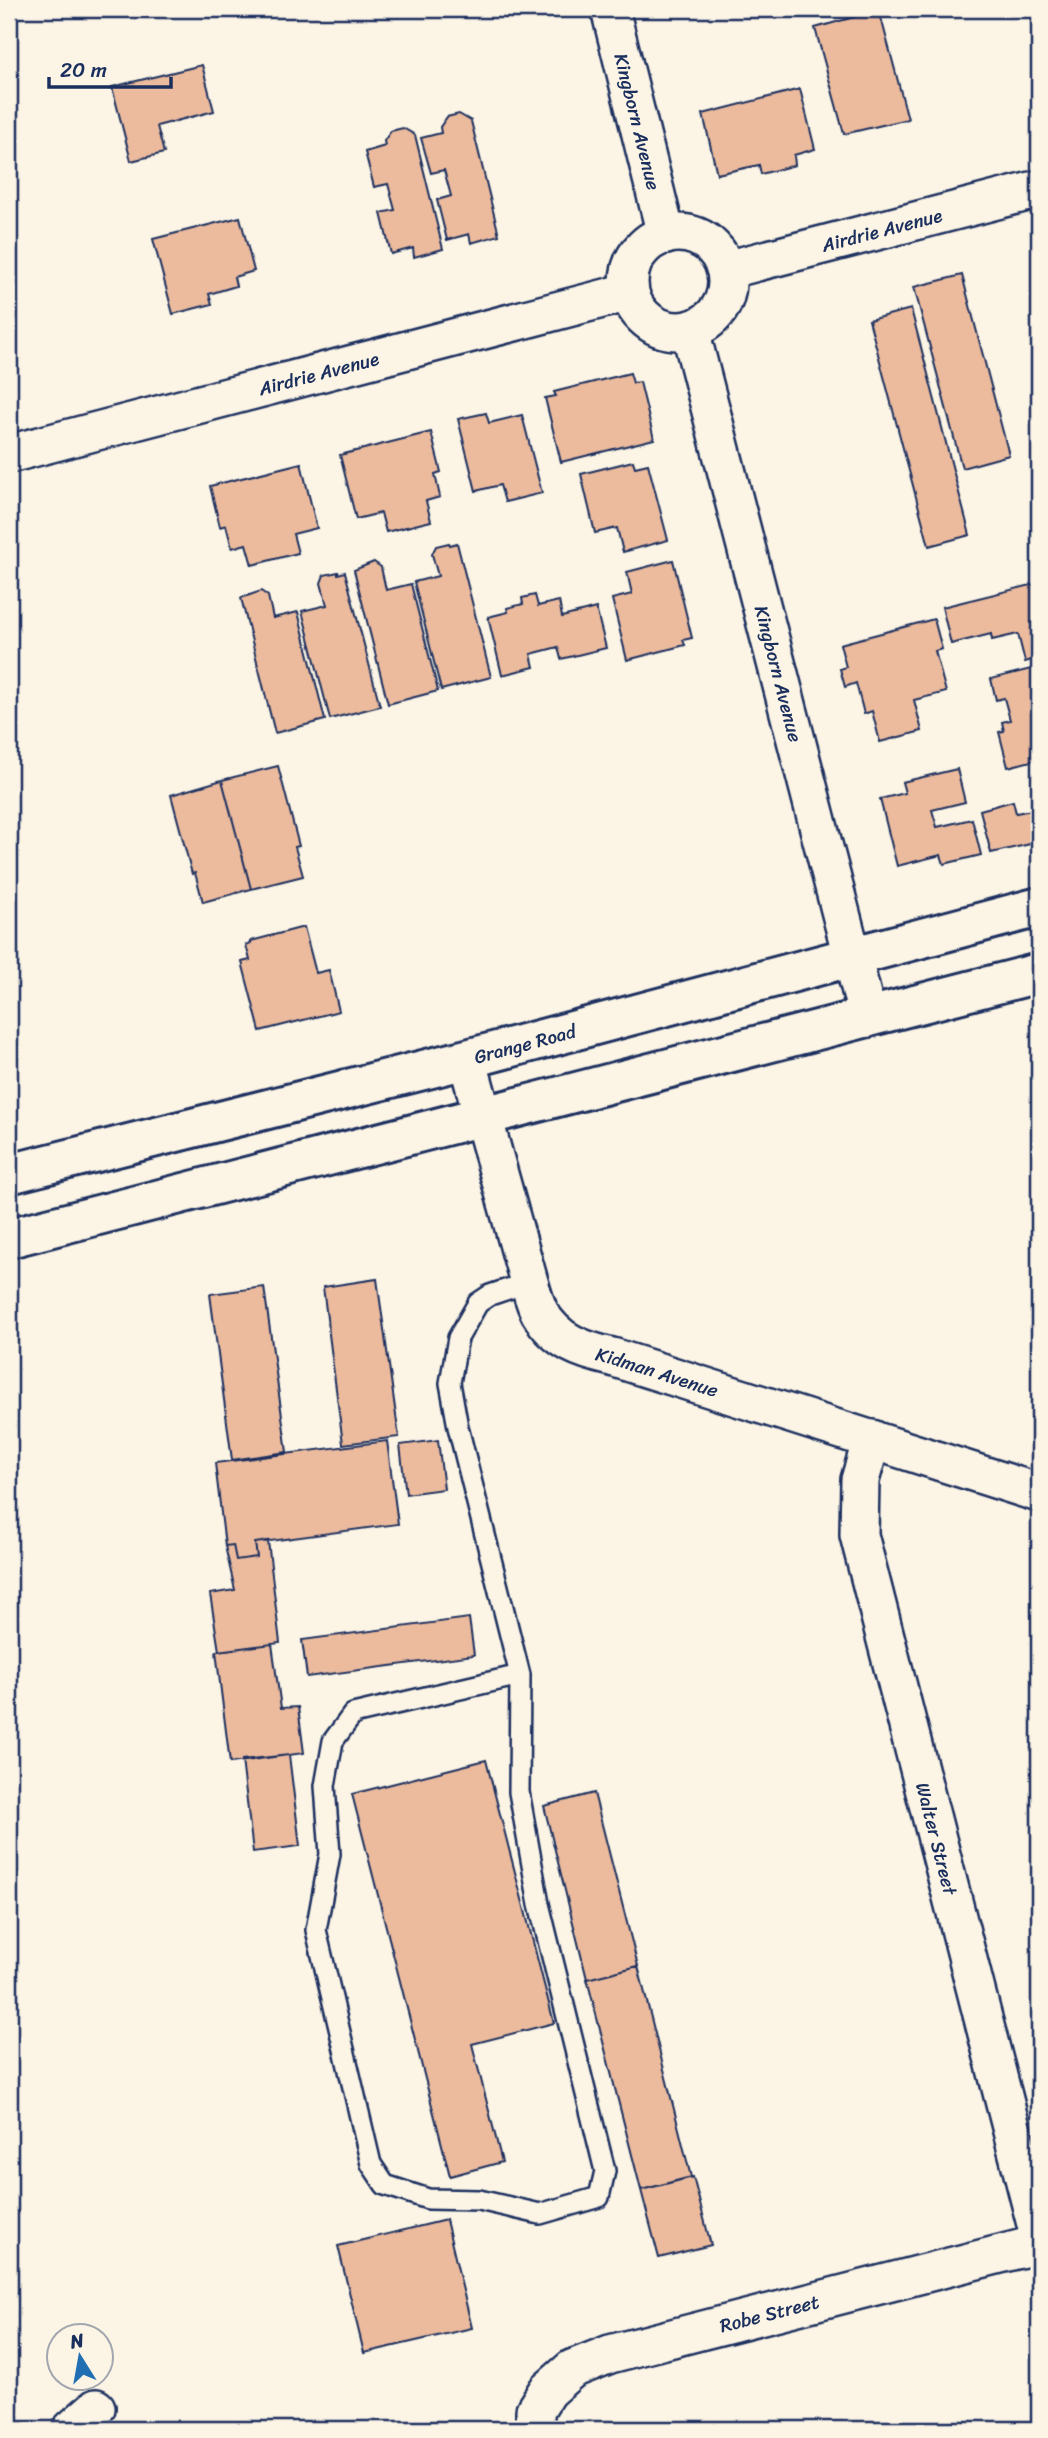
<svg xmlns="http://www.w3.org/2000/svg" width="1048" height="2438" font-family="Sriracha,sans-serif">
  <style>
    .building { fill: #ecbb9d; stroke: #1b2f5e; stroke-width: 2 }
    .lines { fill: none; stroke-linecap: round; stroke-linejoin: round }
    .service-casing { stroke: #1b2f5e; stroke-width: 24 }
    .minor-casing { stroke: #1b2f5e; stroke-width: 42 }
    .secondary-casing { stroke: #1b2f5e; stroke-width: 44 }
    .service { stroke: #fcf5e5; stroke-width: 19 }
    .minor { stroke: #fcf5e5; stroke-width: 37 }
    .secondary { stroke: #fcf5e5; stroke-width: 38 }
    .labels { text-anchor: middle; dominant-baseline: central; stroke-width: 5; stroke-linejoin: round; paint-order: stroke }
    .street-label { font-size: 19px; fill: #1b2f5e; stroke: #fcf5e5 }
  </style>
  <rect width="100%" height="100%" fill="#fcf5e5"/>
  <filter id="ink" filterUnits="userSpaceOnUse"><feTurbulence type="fractalNoise" baseFrequency=".0143" numOctaves="2"/><feDisplacementMap in="SourceGraphic" scale="14" xChannelSelector="R" yChannelSelector="G"/><feConvolveMatrix kernelMatrix="1 2 1 2 8 2 1 2 1" color-interpolation-filters="sRGB"/></filter>
  <g filter="url(#ink)">
    <!-- building -->
    <path class="building" d="M 879,10 L 908,119 L 844,134 L 815,28 Z
      M 202,65 L 214,111 L 157,126 L 164,153 L 131,161 L 112,87 Z
      M 800,89 L 815,149 L 794,155 L 795,165 L 761,174 L 759,165 L 717,174 L 703,114 Z
      M 459,114 L 471,121 L 499,235 L 471,243 L 469,234 L 447,240 L 437,200 L 451,196 L 444,170 L 431,173 L 421,138 L 441,133 L 440,127 L 447,117 Z
      M 403,128 L 415,135 L 443,249 L 414,257 L 413,248 L 391,254 L 381,213 L 395,210 L 388,184 L 374,187 L 365,152 L 385,146 L 384,141 L 391,131 Z
      M 240,217 L 254,271 L 234,277 L 236,286 L 209,294 L 212,304 L 173,314 L 153,239 Z
      M 962,275 L 1009,455 L 962,468 L 914,287 Z
      M 911,309 L 970,535 L 929,546 L 869,320 Z
      M 630,373 L 633,383 L 640,382 L 654,439 L 561,462 L 545,398 L 556,396 L 554,392 Z
      M 486,413 L 489,423 L 522,415 L 542,493 L 505,502 L 500,485 L 476,491 L 458,419 Z
      M 431,432 L 441,472 L 435,474 L 440,497 L 426,501 L 431,521 L 386,532 L 381,513 L 356,519 L 340,455 Z
      M 633,461 L 635,467 L 648,464 L 668,540 L 623,552 L 617,528 L 595,533 L 581,474 Z
      M 301,463 L 317,528 L 293,534 L 298,553 L 252,565 L 246,544 L 232,548 L 226,525 L 220,527 L 210,486 Z
      M 449,543 L 450,545 L 457,543 L 491,677 L 441,690 L 414,582 L 438,576 L 432,554 L 436,546 Z
      M 673,560 L 692,638 L 683,640 L 685,645 L 627,660 L 612,599 L 632,594 L 627,572 Z
      M 374,562 L 381,567 L 386,590 L 411,584 L 438,691 L 388,704 L 354,570 Z
      M 338,572 L 338,574 L 345,572 L 380,706 L 330,719 L 302,611 L 327,605 L 321,583 L 324,575 Z
      M 1039,583 L 1039,658 L 1025,662 L 1018,634 L 992,640 L 991,634 L 951,644 L 942,607 Z
      M 261,591 L 268,596 L 273,618 L 298,612 L 325,720 L 275,733 L 241,598 Z
      M 535,595 L 538,606 L 559,601 L 562,617 L 596,608 L 606,648 L 561,659 L 558,647 L 531,654 L 534,667 L 502,675 L 488,617 L 508,612 L 507,608 L 523,604 L 522,598 Z
      M 934,619 L 942,649 L 935,651 L 946,692 L 914,700 L 922,731 L 880,742 L 872,711 L 864,714 L 856,683 L 845,687 L 840,669 L 846,667 L 840,644 Z
      M 1039,667 L 1039,759 L 1008,767 L 999,732 L 1004,731 L 1002,722 L 1010,720 L 1004,698 L 996,700 L 991,679 Z
      M 278,766 L 299,846 L 295,847 L 303,876 L 251,889 L 222,780 Z
      M 957,769 L 965,802 L 932,810 L 937,827 L 972,819 L 981,855 L 944,864 L 941,855 L 897,866 L 880,799 L 905,793 L 902,782 Z
      M 222,780 L 251,889 L 203,902 L 195,873 L 192,874 L 171,795 Z
      M 1039,792 L 1039,842 L 991,853 L 980,810 L 1013,801 L 1016,813 L 1037,809 L 1033,794 Z
      M 304,927 L 316,973 L 329,970 L 339,1011 L 260,1031 L 242,962 L 250,960 L 246,945 L 251,943 L 251,941 Z
      M 377,1279 L 399,1437 L 343,1444 L 323,1287 Z
      M 264,1287 L 287,1452 L 232,1460 L 210,1294 Z
      M 438,1440 L 444,1489 L 406,1494 L 400,1445 Z
      M 387,1441 L 398,1524 L 255,1543 L 257,1557 L 236,1560 L 233,1545 L 225,1546 L 215,1463 Z
      M 268,1541 L 280,1643 L 219,1651 L 210,1594 L 235,1590 L 225,1546 L 233,1545 L 236,1560 L 257,1557 L 255,1543 Z
      M 469,1618 L 474,1655 L 307,1677 L 302,1640 Z
      M 272,1644 L 281,1708 L 298,1707 L 304,1753 L 230,1763 L 216,1651 Z
      M 289,1755 L 300,1846 L 253,1852 L 242,1760 Z
      M 486,1760 L 554,2023 L 472,2044 L 502,2162 L 450,2176 L 352,1794 Z
      M 594,1793 L 638,1966 L 587,1979 L 544,1806 Z
      M 638,1966 L 691,2177 L 641,2190 L 587,1979 Z
      M 693,2177 L 711,2245 L 659,2258 L 641,2190 Z
      M 446,2220 L 472,2328 L 364,2353 L 338,2246 Z"/>
    <g class="lines">
      <defs>
        <path id="service" d="M 520,1675 L 353,1714 L 333,1741 L 325,1786 L 330,1854 L 316,1930 L 371,2164 L 385,2185 L 428,2199 L 479,2200 L 540,2214 L 599,2197 L 605,2171 L 539,1904 L 519,1792 L 520,1675 L 458,1427 L 450,1383 L 458,1338 L 478,1303 L 490,1295 L 529,1282"/>
        <g id="minor">
          <path id="s1" d="M 610,9 L 666,235"/>
          <circle cx="678" cy="282" r="49"/>
          <path id="s2" d="M 726,270 L 1039,189"/>
          <path id="s3" d="M 690,330 L 868,1018"/>
          <path id="s4" d="M 9,454 L 629,292"/>
          <path id="s5" d="M 467,1059 L 529,1282 C 532,1292 535,1304 540,1313 C 557,1342 582,1350 612,1357 L 1039,1493"/>
          <path id="s6" d="M 872,1439 L 860,1480 L 859,1535 L 1039,2236"/>
          <path d="M 72,2429 L 96,2408"/>
          <path id="s7" d="M 535,2429 L 535,2410 L 547,2391 L 572,2369 L 610,2354 L 1039,2244"/>
        </g>
        <g id="secondary">
          <path id="s8" d="M 9,1174 L 467,1059 L 1039,907"/>
          <path d="M 9,1238 L 1039,973"/>
        </g>
      </defs>
      <!-- service casing -->
      <use href="#service" class="service-casing"/>
      <!-- minor casing -->
      <use href="#minor" class="minor-casing"/>
      <!-- secondary casing -->
      <use href="#secondary" class="secondary-casing"/>
      <!-- service -->
      <use href="#service" class="service"/>
      <!-- minor -->
      <use href="#minor" class="minor"/>
      <!-- secondary -->
      <use href="#secondary" class="secondary"/>
    </g>
  </g>
  <g class="labels">
    <!-- street labels -->
    <g class="street-label">
      <text stroke="none"><textPath href="#s1" startOffset="116">Kingborn Avenue</textPath></text>
      <text stroke="none"><textPath href="#s2" startOffset="161">Airdrie Avenue</textPath></text>
      <text stroke="none"><textPath href="#s4" startOffset="320">Airdrie Avenue</textPath></text>
      <text stroke="none"><textPath href="#s3" startOffset="355">Kingborn Avenue</textPath></text>
      <text stroke="none"><textPath href="#s8" startOffset="532">Grange Road</textPath></text>
      <text stroke="none"><textPath href="#s5" startOffset="399">Kidman Avenue</textPath></text>
      <text stroke="none"><textPath href="#s6" startOffset="411">Walter Street</textPath></text>
      <text stroke="none"><textPath href="#s7" startOffset="280">Robe Street</textPath></text>
    </g>
  </g>
  <!-- margin -->
  <rect width="1048" height="2438" fill="none" stroke="#fcf5e5" stroke-width="35"/>
  <rect x="18" y="18" width="1013" height="2403" fill="none" stroke="#1b2f5e" stroke-width="2.5" filter="url(#ink)"/>
  <!-- north arrow -->
  <g transform="translate(80 2357) rotate(349)"><circle r="33" fill="#fcf5e5" stroke="#a2a6af" stroke-width="2"/>
  <path d="M0-5L12 26L0 18L-12 26Z" fill="#1f6fb2"/>
  <text y="-10" font-size="19" font-weight="bold" text-anchor="middle" fill="#1b2f5e">N</text>
  </g>
  <!-- scale -->
  <path d="M49 77v10h122v-10" fill="none" stroke="#1b2f5e" stroke-width="3.5"/>
  <text x="60" y="77" font-size="21" fill="#1b2f5e" stroke="#fcf5e5" stroke-width="5" paint-order="stroke">20 m</text>
</svg>
